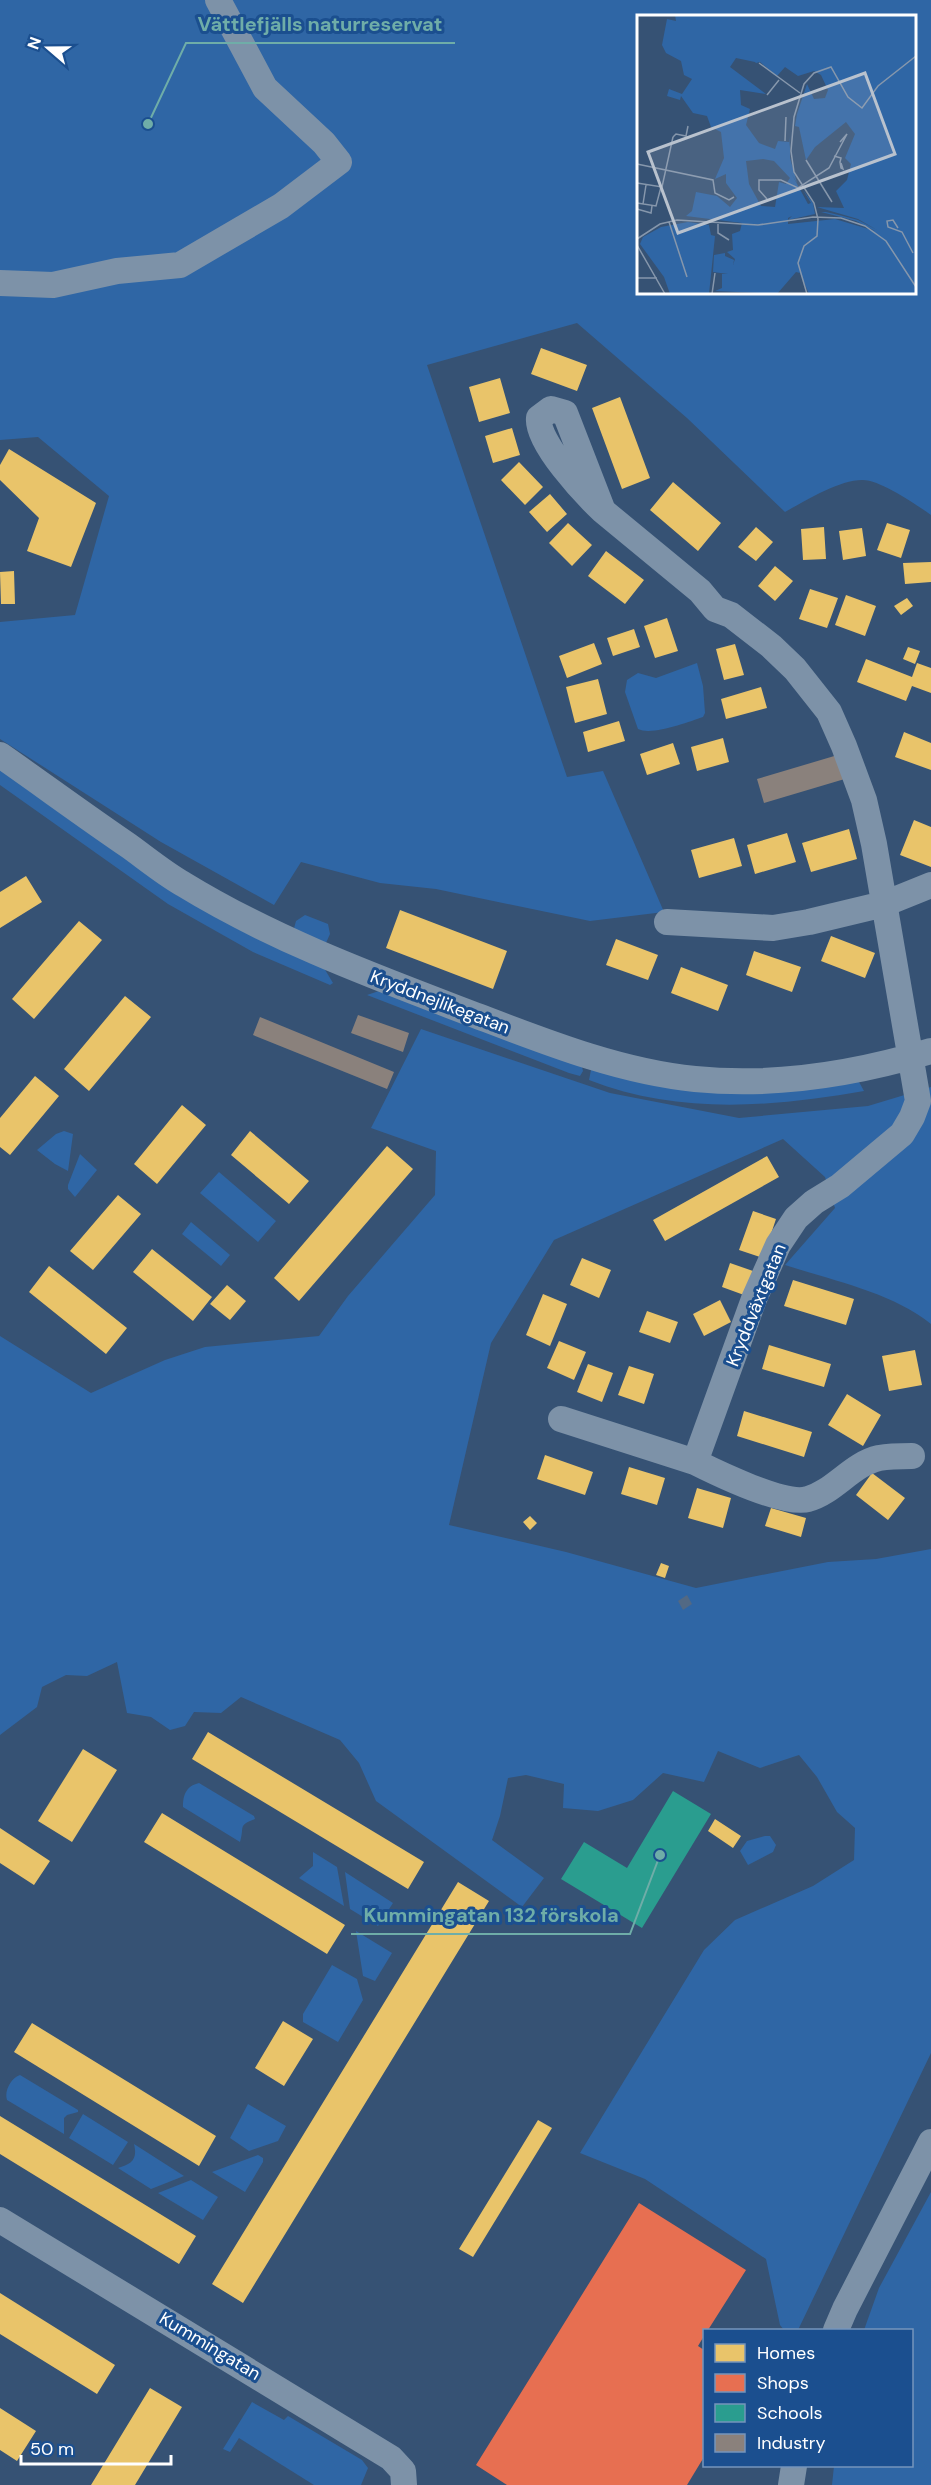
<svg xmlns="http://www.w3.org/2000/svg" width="931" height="2485" font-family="'DM Sans',sans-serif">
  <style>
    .green { fill: #2f66a5; fill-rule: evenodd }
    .homes { fill: #e9c46a }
    .shops { fill: #e76f51 }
    .schools { fill: #2a9d8f }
    .industry { fill: #8a817c }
    .building { fill: #526984 }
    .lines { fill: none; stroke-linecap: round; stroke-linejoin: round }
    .minor { stroke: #7d92a8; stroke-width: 26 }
    .labels { text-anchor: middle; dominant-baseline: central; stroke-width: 6; stroke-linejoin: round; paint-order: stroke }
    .street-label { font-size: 18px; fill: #fff; stroke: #1b4f8f }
    .inset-road { fill: none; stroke: #8697ac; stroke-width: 1.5 }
    .view { fill: #b9c2ce; fill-opacity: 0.15; stroke: #b9c2ce; stroke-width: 3 }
    .inset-edge { fill: none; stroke: #fff; stroke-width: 3 }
    .leader { fill: none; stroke: #6fada8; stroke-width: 2 }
    .callout-dot { fill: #6fada8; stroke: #1b4f8f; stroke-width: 2 }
    .callout-label { font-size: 20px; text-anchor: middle; font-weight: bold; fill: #6fada8; stroke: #1b4f8f; stroke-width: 6; stroke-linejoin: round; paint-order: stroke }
  </style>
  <rect width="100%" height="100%" fill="#365274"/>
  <!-- green -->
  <path class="green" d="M 0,0 L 931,0 L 931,515 C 917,505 879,479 862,480 C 839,480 805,501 785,512 L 687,418 L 577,323 L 427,365 L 567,777 L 603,771 L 664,912 L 590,921 L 436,889 L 380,883 L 301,862 L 274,905 L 161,842 L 0,739 L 0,622 L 75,615 L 109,496 L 38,437 L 0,440 ZM 638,16 L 914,16 L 914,292 L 638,292 Z
    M 697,663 L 703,686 L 705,713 L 703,717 C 688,722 652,736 638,729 L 625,692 L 627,680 L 638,673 L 656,678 Z
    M 0,764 L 324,968 L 333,983 L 330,985 L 253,952 L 168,904 L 0,785 Z
    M 305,915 L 328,924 L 330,934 L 325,945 L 293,932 L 296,921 Z
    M 382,990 L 582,1067 L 583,1071 L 580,1076 L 569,1073 L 367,995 Z
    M 421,1029 L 610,1093 L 739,1118 L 868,1106 L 931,1087 L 931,1324 C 891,1292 834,1281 785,1265 L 835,1208 L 825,1177 L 783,1139 L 554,1240 L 491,1343 L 449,1525 L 566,1552 L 696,1588 L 828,1562 L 876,1559 L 931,1549 L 931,2053 L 798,2330 L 784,2330 L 780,2325 L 766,2259 L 645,2179 L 580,2153 L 704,1950 L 735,1920 L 813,1886 L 854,1860 L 855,1828 L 837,1812 L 817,1777 L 799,1755 L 760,1768 L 718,1751 L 704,1782 L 663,1773 L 633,1800 L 598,1811 L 563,1808 L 564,1784 L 526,1775 L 508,1778 L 500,1816 L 492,1840 L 544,1878 L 522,1907 L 376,1801 L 359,1763 L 340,1740 L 241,1697 L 221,1713 L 194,1712 L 185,1726 L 170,1730 L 151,1717 L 127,1713 L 117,1662 L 87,1676 L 66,1675 L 42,1687 L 37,1707 L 0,1735 L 0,1336 L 91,1393 L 165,1360 L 205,1347 L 319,1336 L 348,1296 L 435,1195 L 436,1151 L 371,1128 Z
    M 591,1070 L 859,1082 L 864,1091 C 772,1107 678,1115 589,1080 Z
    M 64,1131 L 73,1134 L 68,1171 L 55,1164 L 37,1150 L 56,1134 Z
    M 80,1154 L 97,1170 L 75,1197 L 68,1189 L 68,1185 Z
    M 219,1172 L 276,1221 L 258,1242 L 200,1193 Z
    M 191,1222 L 230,1255 L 221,1266 L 182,1234 Z
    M 199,1783 L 254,1816 L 255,1819 C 237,1826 245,1826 240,1842 L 183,1807 C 183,1795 186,1786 199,1783 Z
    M 765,1836 L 770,1836 L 776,1845 L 773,1852 L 748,1865 L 740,1851 L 747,1841 Z
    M 313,1852 L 337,1867 L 344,1906 L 299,1878 L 313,1866 Z
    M 345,1872 L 393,1903 L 378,1926 L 350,1909 Z
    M 356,1931 L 392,1953 L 375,1981 L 363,1976 Z
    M 332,1965 L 357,1979 L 363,2000 L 338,2042 L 303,2022 L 303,2014 Z
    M 20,2075 L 78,2110 L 78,2112 L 67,2115 L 64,2118 L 64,2134 L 7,2100 C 4,2091 11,2078 20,2075 Z
    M 248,2104 L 286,2126 L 278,2141 L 249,2151 L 230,2138 Z
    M 83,2114 L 128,2142 L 113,2165 L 69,2138 Z
    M 134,2144 L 184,2176 L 151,2189 L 118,2168 C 131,2164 138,2160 134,2144 Z
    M 258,2155 L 263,2158 L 263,2162 L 245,2192 L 212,2172 Z
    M 191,2180 L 218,2197 L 203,2220 L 158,2193 Z
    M 931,2192 L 931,2485 L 832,2485 L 834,2466 L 912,2466 L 912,2330 L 864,2330 L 879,2288 Z
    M 252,2402 L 284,2420 L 288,2416 L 362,2460 L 368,2468 L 361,2485 L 314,2485 L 239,2438 L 230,2452 L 223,2449 Z"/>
  <!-- homes -->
  <path class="homes" d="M 541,348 L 587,365 L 577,391 L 531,374 Z
    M 500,378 L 510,413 L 479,422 L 469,387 Z
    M 620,397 L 650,478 L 622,489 L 592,408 Z
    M 512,428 L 520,455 L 493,463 L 485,436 Z
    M 9,449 L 96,503 L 71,567 L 27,551 L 39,518 L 0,480 L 0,465 Z
    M 519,462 L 543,487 L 525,505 L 501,480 Z
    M 673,482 L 721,523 L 698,551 L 650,510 Z
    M 550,494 L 567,514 L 547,532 L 529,512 Z
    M 568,523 L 592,545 L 572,566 L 549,543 Z
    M 887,523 L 910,530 L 901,558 L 877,550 Z
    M 756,527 L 773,542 L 756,561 L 738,547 Z
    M 824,527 L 826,559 L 803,560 L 801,529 Z
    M 862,528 L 866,556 L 843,560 L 839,531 Z
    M 606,551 L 644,580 L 625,604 L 588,576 Z
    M 931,562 L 931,582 L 905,584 L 903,563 Z
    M 775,566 L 793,581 L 775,601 L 758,586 Z
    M 14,571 L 15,604 L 1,604 L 0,572 Z
    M 810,589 L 838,598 L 827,628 L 799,619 Z
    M 846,595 L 876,606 L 865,636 L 835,625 Z
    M 907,598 L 913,606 L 901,615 L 894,606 Z
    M 667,618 L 678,651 L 655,658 L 644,626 Z
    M 634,629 L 640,647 L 613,656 L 607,638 Z
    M 594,643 L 602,664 L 567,678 L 559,656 Z
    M 735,644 L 744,675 L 724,680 L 716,649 Z
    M 908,647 L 920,651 L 915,664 L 903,659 Z
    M 866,659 L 912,677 L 917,663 L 931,668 L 931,693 L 912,686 L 906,701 L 857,682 Z
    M 598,679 L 607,714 L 575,723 L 566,687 Z
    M 761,687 L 767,708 L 726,719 L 721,699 Z
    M 619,721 L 625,741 L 588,752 L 583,732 Z
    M 904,732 L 931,743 L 931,770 L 895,757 Z
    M 723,738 L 729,762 L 697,771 L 691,747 Z
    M 673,743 L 680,764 L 647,775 L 640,754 Z
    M 914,820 L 931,827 L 931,867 L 900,855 Z
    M 849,829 L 857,859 L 811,872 L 802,843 Z
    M 787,833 L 796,862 L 755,874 L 747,845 Z
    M 734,838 L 742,866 L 699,878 L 691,850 Z
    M 26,876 L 42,902 L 0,928 L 0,892 Z
    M 400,910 L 507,951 L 493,989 L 386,948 Z
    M 79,921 L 102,940 L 34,1019 L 12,999 Z
    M 831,936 L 875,953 L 865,978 L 821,961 Z
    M 616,939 L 658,955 L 648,980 L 606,965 Z
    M 754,951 L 801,967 L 792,992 L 746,975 Z
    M 681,967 L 728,985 L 718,1011 L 671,993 Z
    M 125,996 L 151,1017 L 89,1091 L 64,1069 Z
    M 35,1076 L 59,1096 L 10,1155 L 0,1147 L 0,1118 Z
    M 182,1105 L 206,1125 L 157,1184 L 134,1164 Z
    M 250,1131 L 309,1181 L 289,1204 L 231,1155 Z
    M 387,1146 L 413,1169 L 299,1301 L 274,1278 Z
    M 767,1156 L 779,1177 L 665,1241 L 653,1220 Z
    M 118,1195 L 141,1214 L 93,1270 L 70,1251 Z
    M 753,1211 L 776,1219 L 763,1258 L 739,1250 Z
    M 152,1249 L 212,1297 L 193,1321 L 133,1272 Z
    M 582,1258 L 611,1270 L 599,1298 L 570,1285 Z
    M 730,1263 L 753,1271 L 744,1295 L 722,1287 Z
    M 49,1266 L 127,1328 L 106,1354 L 29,1292 Z
    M 793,1280 L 854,1299 L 846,1325 L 784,1306 Z
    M 227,1285 L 246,1301 L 230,1320 L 210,1304 Z
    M 543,1294 L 567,1304 L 550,1346 L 526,1335 Z
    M 720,1300 L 731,1322 L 704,1336 L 693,1314 Z
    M 647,1311 L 678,1322 L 670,1343 L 639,1332 Z
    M 559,1341 L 586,1352 L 574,1380 L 547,1368 Z
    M 769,1345 L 831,1364 L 824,1387 L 762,1369 Z
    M 915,1350 L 922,1385 L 889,1391 L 882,1356 Z
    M 588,1364 L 613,1373 L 602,1402 L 577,1392 Z
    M 629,1366 L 654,1374 L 644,1404 L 618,1395 Z
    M 847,1394 L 881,1415 L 863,1446 L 828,1425 Z
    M 744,1411 L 812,1432 L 804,1457 L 737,1436 Z
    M 545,1455 L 593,1472 L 585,1495 L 537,1479 Z
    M 629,1467 L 665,1478 L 657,1505 L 621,1494 Z
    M 872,1473 L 905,1498 L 888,1520 L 856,1495 Z
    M 697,1488 L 731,1498 L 723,1528 L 688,1518 Z
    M 771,1508 L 806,1518 L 801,1537 L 765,1526 Z
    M 530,1516 L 537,1523 L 530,1530 L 523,1522 Z
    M 661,1563 L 669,1566 L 665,1578 L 656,1575 Z
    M 208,1732 L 424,1862 L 408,1889 L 192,1759 Z
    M 83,1749 L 117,1770 L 72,1842 L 38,1821 Z
    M 162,1813 L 345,1925 L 327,1954 L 144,1842 Z
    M 715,1819 L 741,1836 L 733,1848 L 708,1831 Z
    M 0,1828 L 50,1861 L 34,1885 L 0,1863 Z
    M 458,1882 L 489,1901 L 243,2303 L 212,2284 Z
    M 283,2021 L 313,2039 L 284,2086 L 255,2068 Z
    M 32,2023 L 216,2136 L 199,2166 L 14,2052 Z
    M 0,2116 L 196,2236 L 179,2264 L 0,2154 Z
    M 538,2120 L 552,2128 L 473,2257 L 459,2249 Z
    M 0,2293 L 115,2365 L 97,2394 L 0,2334 Z
    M 150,2388 L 182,2407 L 135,2485 L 91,2485 Z
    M 0,2408 L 36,2431 L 17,2461 L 0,2450 Z"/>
  <!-- shops -->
  <path class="shops" d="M 639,2203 L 746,2270 L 708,2330 L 704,2330 L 704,2336 L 698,2346 L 704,2350 L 704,2457 L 687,2485 L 507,2485 L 476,2465 Z"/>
  <!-- schools -->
  <path class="schools" d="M 673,1791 L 711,1814 L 642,1928 L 561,1879 L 584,1842 L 627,1868 Z"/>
  <!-- industry -->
  <path class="industry" d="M 841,754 L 848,778 L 764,803 L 757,779 Z
    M 358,1015 L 409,1033 L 403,1052 L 351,1033 Z
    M 260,1017 L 394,1072 L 387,1089 L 253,1035 Z"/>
  <!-- building -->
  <path class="building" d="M 687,1595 L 692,1604 L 683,1610 L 678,1601 Z"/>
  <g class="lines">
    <!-- minor -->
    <path class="minor" d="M 0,283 L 53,285 L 117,271 L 180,265 L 281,206 L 339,162 L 324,143 L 265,88 L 218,0
      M 603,511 C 586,495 536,442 539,418 L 551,409 L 565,413 L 603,511 L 700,591 L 715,609 L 731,615 L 771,646 L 795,669 L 829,712 L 844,746 L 864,800 L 874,844 L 918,1101 L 912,1117 L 902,1134 L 840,1186 L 814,1202 L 796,1218 L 778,1245 L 754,1299 L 695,1462 C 717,1473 785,1506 808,1499 C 834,1492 852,1464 879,1458 C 890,1456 901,1456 912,1456
      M 0,755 C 43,785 85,816 129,846 C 147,859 164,873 183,884 C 276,941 378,978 480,1017 C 548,1043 622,1072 695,1079 C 775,1087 855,1074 931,1051
      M 667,922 L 773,928 L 809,922 L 884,904 L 931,885
      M 561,1419 L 695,1462
      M 0,2220 L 391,2458 L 403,2471 L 404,2485
      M 836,2330 L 845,2309 L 931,2142
      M 791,2485 L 794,2466"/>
  </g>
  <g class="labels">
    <!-- street labels -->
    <g class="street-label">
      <text transform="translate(440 1002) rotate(21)">Kryddnejlikegatan</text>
      <text transform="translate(756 1305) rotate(-68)">Kryddväxtgatan</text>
      <text transform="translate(210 2346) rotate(31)">Kummingatan</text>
    </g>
  </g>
  <!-- overview -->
  <g transform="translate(637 15)">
    <rect width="279" height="279" fill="#365274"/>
    <path d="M 38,0 L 279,0 L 279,279 L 172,279 L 163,258 L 159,257 L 140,279 L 78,276 L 85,273 L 85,259 L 91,259 L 76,257 L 77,240 L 88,238 L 88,241 L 97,245 L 96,250 L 98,244 L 90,237 L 96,235 L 95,219 L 103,216 L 105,208 L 49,201 L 55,196 L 59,177 L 80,181 L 93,192 L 100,183 L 89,168 L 89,159 L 78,164 L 87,143 L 84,117 L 74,112 L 70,101 L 56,98 L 44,81 L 43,85 L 30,81 L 32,74 L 45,79 L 55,64 L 47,60 L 44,46 L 29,38 L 25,30 L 30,4 L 39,6 ZM 99,43 L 118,47 L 124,53 L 119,48 L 123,47 L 140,61 L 148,52 L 161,61 L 177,56 L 184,60 L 191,75 L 188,83 L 177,84 L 170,69 L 160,99 L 158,111 L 162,112 L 169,145 L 178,132 L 209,107 L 218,119 L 208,143 L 214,149 L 210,165 L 199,176 L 207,193 L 180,192 L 221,204 L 240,215 L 221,205 L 206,201 L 189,197 L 184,197 L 219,206 L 238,216 L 198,204 L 151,209 L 151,203 L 155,201 L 151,205 L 178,199 L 176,188 L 166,175 L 174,188 L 171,189 L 154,158 L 160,168 L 153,143 L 153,122 L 152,133 L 152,127 L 141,126 L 138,134 L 122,128 L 109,110 L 113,94 L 104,90 L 103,75 L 129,79 L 93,52 ZM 126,144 L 137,146 L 153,163 L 149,169 L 142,167 L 138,192 L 124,191 L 112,169 L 109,146 ZM 51,207 L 72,210 L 74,220 L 78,221 L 72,279 L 33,279 L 27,262 L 3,229 L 6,222 L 24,212 Z" fill="#2f66a5" fill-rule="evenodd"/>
    <path class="inset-road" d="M 122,48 L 163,78M 130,80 L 142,65M 36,122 L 39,119 L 49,121 L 51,111M 148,126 L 149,102M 197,141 L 204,143 L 203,147 L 204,153 L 206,154 L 204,148M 169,145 L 195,187M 0,149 L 76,165 L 78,178 L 92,185 L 97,182M 0,168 L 25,172 L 36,122M 130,184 L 122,175 L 122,165 L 144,165 L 161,173 L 192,153 L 210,119 L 203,127M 0,188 L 19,191 L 24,172M 6,189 L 9,170M 0,194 L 14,198 L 15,191M 32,207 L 50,262M 81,209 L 81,218 L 92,225M 261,213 L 256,205 L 250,206 L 251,212 L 265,217 L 276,238M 0,224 L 23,209 L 40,205 L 121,210 L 176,202 L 204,203 L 228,211 L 249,226 L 279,272M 0,230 L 28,279M 0,263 L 20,263M 75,279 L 78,258M 170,279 L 161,248 L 167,231 L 180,221 L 181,204 L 177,188 L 157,157 L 154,136 L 157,102 L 167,69 L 177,58 L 194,52 L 211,82 L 225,93 L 241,71 L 279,41"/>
    <path class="view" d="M 228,58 L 258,139 L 41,218 L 11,137 Z"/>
    <rect width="279" height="279" class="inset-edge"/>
  </g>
  <!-- callouts -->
  <path class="leader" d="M148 124L186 43H455M660 1855L630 1934H351"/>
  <g class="callout-dot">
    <circle cx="148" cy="124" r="6"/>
    <circle cx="660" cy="1855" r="6"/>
  </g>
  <g class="callout-label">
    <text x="320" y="31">Vättlefjälls naturreservat</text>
    <text x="491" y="1922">Kummingatan 132 förskola</text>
  </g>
  <!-- legend -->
  <rect x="703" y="2329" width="210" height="138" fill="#1b4f8f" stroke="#7695bc" stroke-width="1.5"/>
  <rect x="715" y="2344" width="30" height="18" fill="#e9c46a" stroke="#7695bc" stroke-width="1.5"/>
  <text x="757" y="2359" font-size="18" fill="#ffffff">Homes</text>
  <rect x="715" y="2374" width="30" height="18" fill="#e76f51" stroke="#7695bc" stroke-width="1.5"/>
  <text x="757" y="2389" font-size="18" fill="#ffffff">Shops</text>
  <rect x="715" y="2404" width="30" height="18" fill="#2a9d8f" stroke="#7695bc" stroke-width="1.5"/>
  <text x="757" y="2419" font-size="18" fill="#ffffff">Schools</text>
  <rect x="715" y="2434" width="30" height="18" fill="#8a817c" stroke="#7695bc" stroke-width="1.5"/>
  <text x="757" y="2449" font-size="18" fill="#ffffff">Industry</text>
  <!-- north arrow -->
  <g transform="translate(48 48) rotate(290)" stroke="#1b4f8f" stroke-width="4.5" paint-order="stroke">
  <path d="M0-4.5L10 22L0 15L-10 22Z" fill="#ffffff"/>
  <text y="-9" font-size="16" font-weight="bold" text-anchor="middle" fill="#ffffff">N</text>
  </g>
  <!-- scale -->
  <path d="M21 2455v9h150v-9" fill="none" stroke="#ffffff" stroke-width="3"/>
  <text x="30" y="2455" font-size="18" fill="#ffffff" stroke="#1b4f8f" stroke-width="4.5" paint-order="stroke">50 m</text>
</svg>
